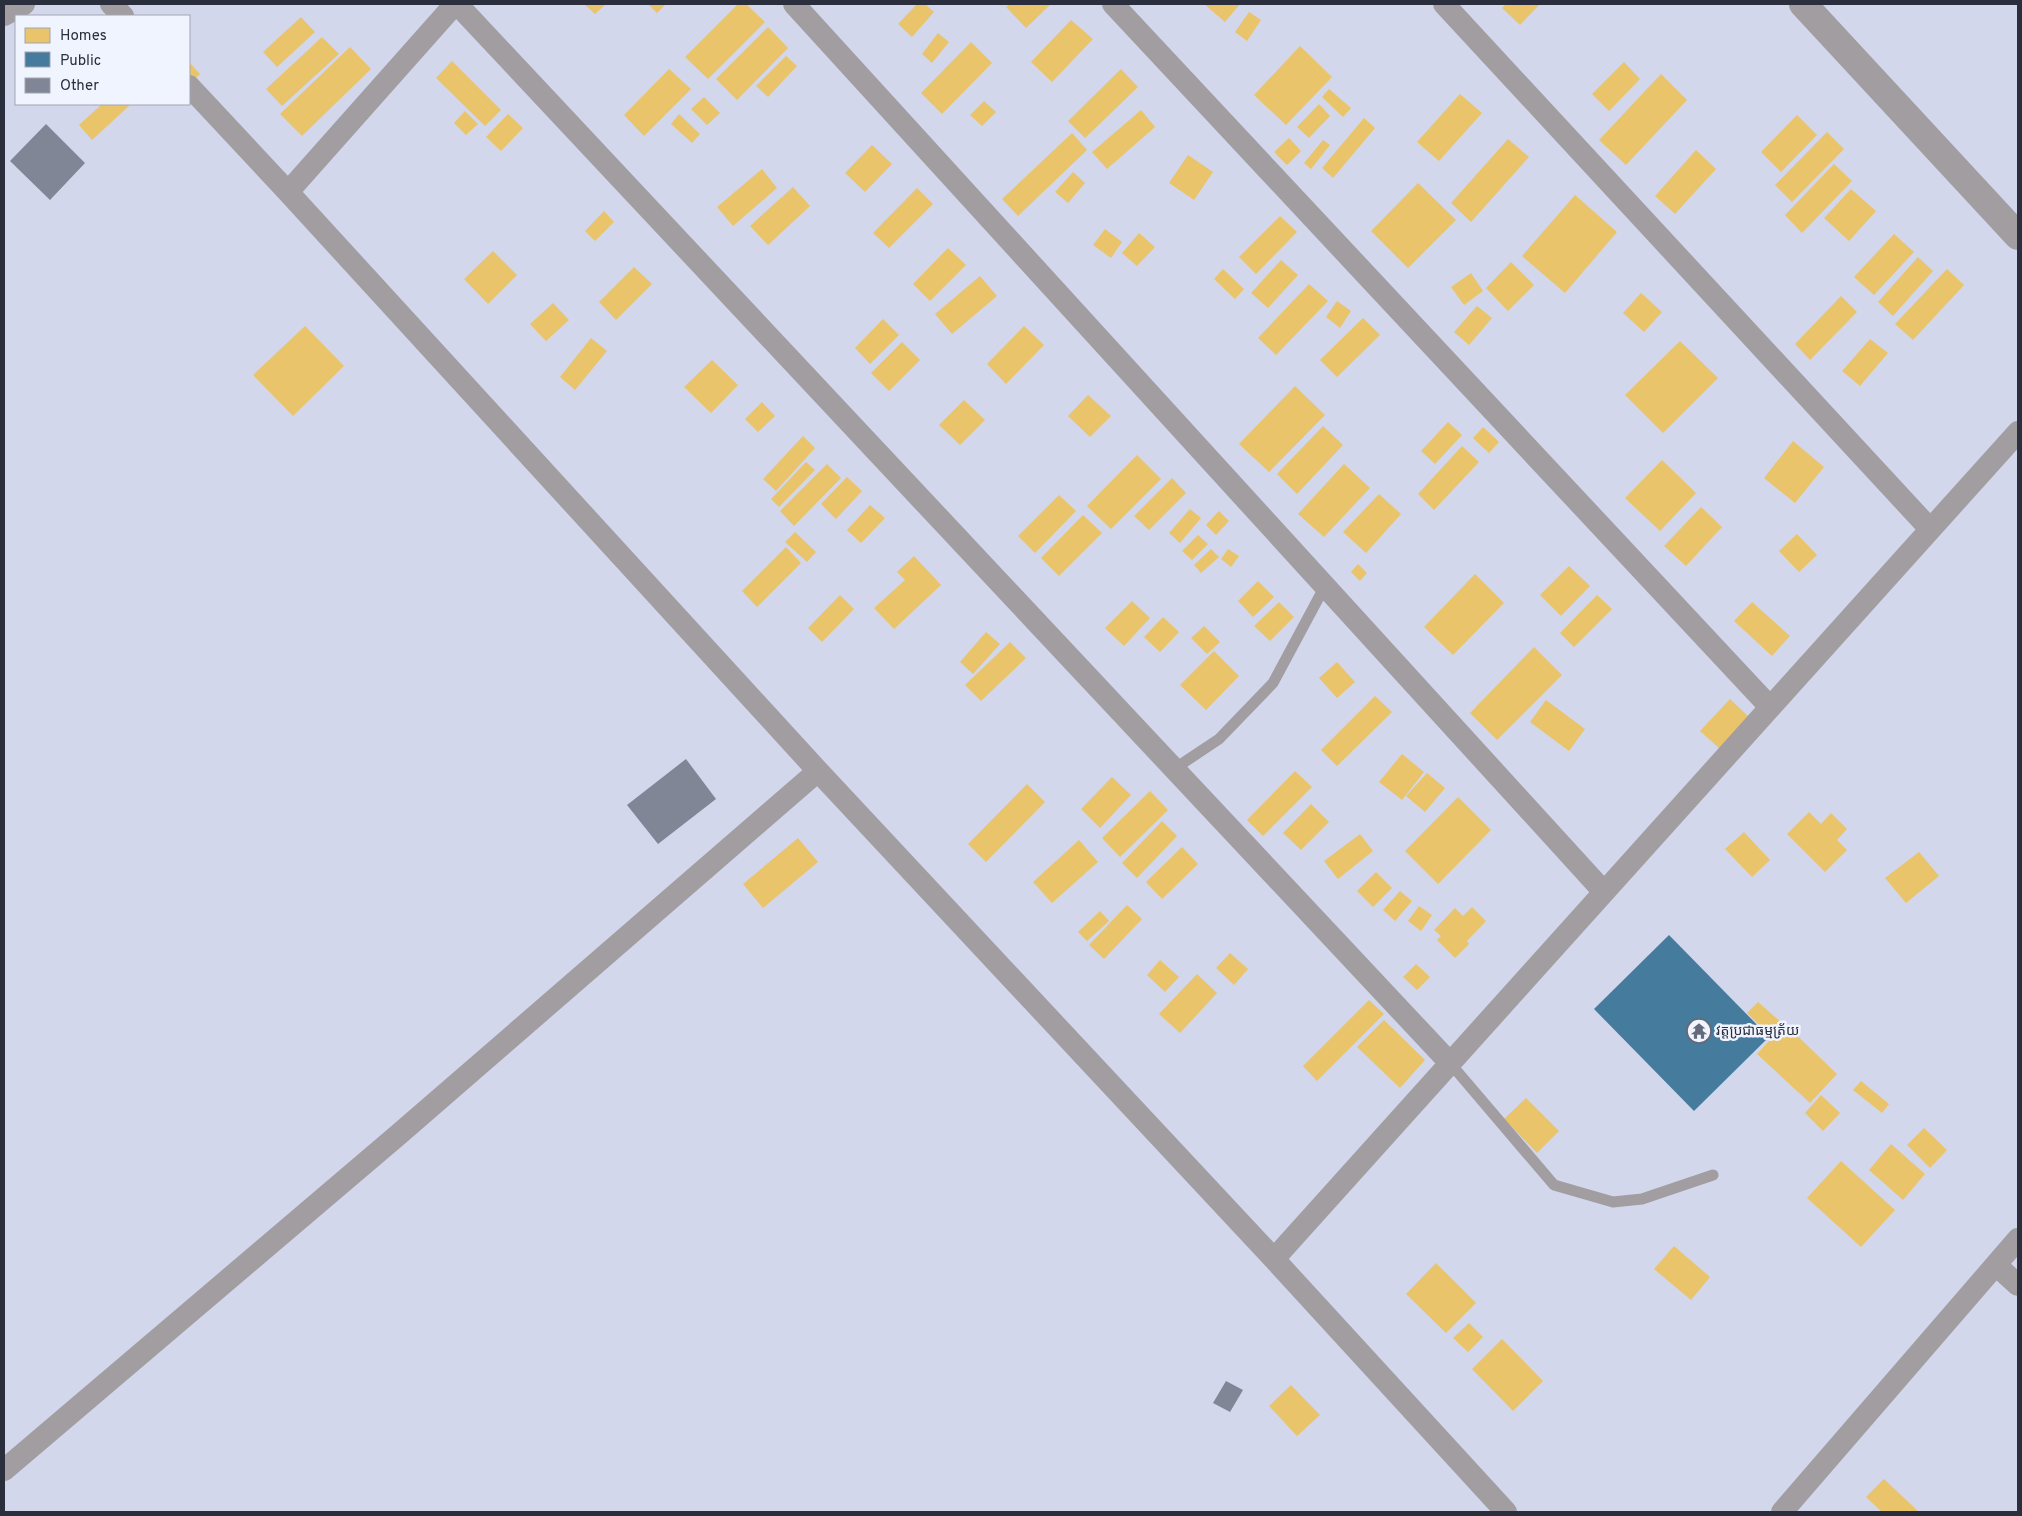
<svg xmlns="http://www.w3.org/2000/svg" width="2022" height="1516" font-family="Overpass,'Noto Sans Khmer',sans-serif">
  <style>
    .homes { fill: #e9c46a }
    .public { fill: #457b9d }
    .building { fill: #808695 }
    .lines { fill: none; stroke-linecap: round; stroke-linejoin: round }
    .service { stroke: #a19da1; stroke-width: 11 }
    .minor { stroke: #a19da1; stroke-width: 22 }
    .tertiary { stroke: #a19da1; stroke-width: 28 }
    .labels { text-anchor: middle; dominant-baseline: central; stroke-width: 5; stroke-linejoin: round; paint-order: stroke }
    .poi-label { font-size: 14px; fill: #2b2e3c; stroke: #f0f4ff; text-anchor: start }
  </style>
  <rect width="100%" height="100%" fill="#d2d7ec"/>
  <!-- homes -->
  <path class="homes" d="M 584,4 L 606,4 L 595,14 Z
    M 648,4 L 666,4 L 657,13 Z
    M 738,4 L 746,4 L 765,22 L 708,79 L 685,57 Z
    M 917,4 L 925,4 L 934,12 L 912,37 L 898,24 Z
    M 1010,4 L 1051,4 L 1026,28 L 1006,7 Z
    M 1204,4 L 1240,4 L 1225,22 Z
    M 1506,4 L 1540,4 L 1520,25 L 1502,8 Z
    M 1249,12 L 1261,20 L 1247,41 L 1235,32 Z
    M 301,17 L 315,32 L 277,67 L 263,52 Z
    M 1071,20 L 1093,39 L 1052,82 L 1031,62 Z
    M 768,27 L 788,48 L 737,100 L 716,79 Z
    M 938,33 L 949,42 L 932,63 L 922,54 Z
    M 322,37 L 339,54 L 282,106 L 266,89 Z
    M 971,42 L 992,63 L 942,114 L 921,93 Z
    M 1300,46 L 1332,77 L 1286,125 L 1254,95 Z
    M 350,47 L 371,69 L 302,136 L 280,114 Z
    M 786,56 L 797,66 L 768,97 L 756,86 Z
    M 452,61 L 501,110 L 485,126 L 436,78 Z
    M 189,62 L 200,74 L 189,85 Z
    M 1624,62 L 1640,79 L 1609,111 L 1592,94 Z
    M 669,69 L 691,89 L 644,136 L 624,115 Z
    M 1121,69 L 1138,87 L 1085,138 L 1068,121 Z
    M 1661,74 L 1687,100 L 1626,165 L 1599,140 Z
    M 1329,89 L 1351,108 L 1343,117 L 1322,97 Z
    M 1460,94 L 1482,113 L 1439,161 L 1417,142 Z
    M 704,97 L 720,113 L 707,125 L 691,109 Z
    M 984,101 L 996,112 L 982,126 L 970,115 Z
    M 102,104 L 128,104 L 129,106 L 92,140 L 79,125 Z
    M 1319,104 L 1330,116 L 1309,138 L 1297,127 Z
    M 1141,110 L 1155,127 L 1107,169 L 1092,152 Z
    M 465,111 L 478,124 L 466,135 L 454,123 Z
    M 508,114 L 523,128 L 501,151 L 486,137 Z
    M 679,114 L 700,134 L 692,143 L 671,124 Z
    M 1797,115 L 1817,135 L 1781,172 L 1761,152 Z
    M 1364,118 L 1375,128 L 1333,178 L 1322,168 Z
    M 1827,132 L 1844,149 L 1792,202 L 1775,185 Z
    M 1072,133 L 1087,150 L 1018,216 L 1002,199 Z
    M 1289,138 L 1301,151 L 1287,165 L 1274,152 Z
    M 1508,139 L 1529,157 L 1471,222 L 1451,203 Z
    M 1323,140 L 1330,145 L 1311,169 L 1304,163 Z
    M 872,145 L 892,164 L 865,192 L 845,173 Z
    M 1696,150 L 1716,169 L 1675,214 L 1655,196 Z
    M 1188,155 L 1213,172 L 1194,200 L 1169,183 Z
    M 1834,164 L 1852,181 L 1802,233 L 1785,215 Z
    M 762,169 L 777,188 L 733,226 L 717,207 Z
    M 1073,172 L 1085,183 L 1068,203 L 1055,192 Z
    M 1418,183 L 1456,220 L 1408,268 L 1371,231 Z
    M 793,187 L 810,206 L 768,245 L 750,226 Z
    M 917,188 L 933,204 L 889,248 L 873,233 Z
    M 1851,189 L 1876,211 L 1849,241 L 1824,218 Z
    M 1575,195 L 1617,232 L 1565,293 L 1522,256 Z
    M 604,211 L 614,222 L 595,241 L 585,231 Z
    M 1280,216 L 1297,232 L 1256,274 L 1239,257 Z
    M 1105,229 L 1122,242 L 1111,258 L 1093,245 Z
    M 1139,233 L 1155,247 L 1137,266 L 1122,253 Z
    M 1894,234 L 1914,252 L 1874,295 L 1854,277 Z
    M 948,248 L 966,265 L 930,301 L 913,284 Z
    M 493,251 L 517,275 L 488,304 L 464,279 Z
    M 1918,257 L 1933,271 L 1893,316 L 1878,302 Z
    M 1281,260 L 1298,275 L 1268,308 L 1251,293 Z
    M 1511,262 L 1534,285 L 1508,311 L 1486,288 Z
    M 634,267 L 652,284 L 616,320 L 599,302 Z
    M 1223,269 L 1244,289 L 1235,299 L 1214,279 Z
    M 1947,269 L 1964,285 L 1913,340 L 1895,324 Z
    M 1471,273 L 1483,291 L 1464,305 L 1451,287 Z
    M 980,276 L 997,296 L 952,334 L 935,314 Z
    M 1309,284 L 1328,301 L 1276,355 L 1258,338 Z
    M 1641,293 L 1662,312 L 1644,332 L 1623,313 Z
    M 1841,296 L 1857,312 L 1810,360 L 1795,344 Z
    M 1337,301 L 1351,311 L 1340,328 L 1326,317 Z
    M 553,303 L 569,320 L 546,341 L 530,324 Z
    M 1477,306 L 1492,318 L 1469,345 L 1454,332 Z
    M 1363,318 L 1380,335 L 1337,377 L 1320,360 Z
    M 883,319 L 899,335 L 870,364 L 855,348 Z
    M 305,326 L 344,366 L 293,416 L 253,375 Z
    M 1024,326 L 1044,345 L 1006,384 L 987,364 Z
    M 591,338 L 607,351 L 575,390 L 560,377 Z
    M 1870,339 L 1888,353 L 1860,386 L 1842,371 Z
    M 1680,341 L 1718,378 L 1663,433 L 1625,395 Z
    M 902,342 L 920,360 L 889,391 L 871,373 Z
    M 712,360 L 738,385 L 711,413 L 684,387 Z
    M 1295,386 L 1325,415 L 1269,472 L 1239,444 Z
    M 1088,395 L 1111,416 L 1090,437 L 1068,416 Z
    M 964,400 L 985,420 L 960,445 L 939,425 Z
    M 762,402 L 775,416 L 758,432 L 745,419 Z
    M 1448,422 L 1462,435 L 1435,464 L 1421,451 Z
    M 1323,426 L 1343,445 L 1297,494 L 1277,474 Z
    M 1483,427 L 1499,442 L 1489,453 L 1473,438 Z
    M 803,436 L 815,448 L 776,491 L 763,479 Z
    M 1793,441 L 1824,467 L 1795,503 L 1764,478 Z
    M 1462,446 L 1479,462 L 1434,510 L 1418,494 Z
    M 1137,455 L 1161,479 L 1111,529 L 1087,506 Z
    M 1662,460 L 1696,493 L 1660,531 L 1625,498 Z
    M 806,462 L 815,470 L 779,507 L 771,499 Z
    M 827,464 L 841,478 L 794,526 L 780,511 Z
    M 1344,464 L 1370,488 L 1324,537 L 1298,514 Z
    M 847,477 L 862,491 L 836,519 L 821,504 Z
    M 1172,478 L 1186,493 L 1149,530 L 1134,516 Z
    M 1379,494 L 1401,514 L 1366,553 L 1343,532 Z
    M 1059,495 L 1076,511 L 1035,553 L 1018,536 Z
    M 870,505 L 885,518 L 861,543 L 847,530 Z
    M 1701,507 L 1722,527 L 1686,566 L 1664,546 Z
    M 1190,509 L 1201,518 L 1180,543 L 1169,533 Z
    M 1219,511 L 1229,521 L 1216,535 L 1206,525 Z
    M 1083,515 L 1102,533 L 1059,576 L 1041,558 Z
    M 795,532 L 816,552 L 807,562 L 785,542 Z
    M 1797,534 L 1817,555 L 1799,572 L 1779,551 Z
    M 1198,535 L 1208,544 L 1192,560 L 1182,551 Z
    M 786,547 L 801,563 L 757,607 L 742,591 Z
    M 1211,549 L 1219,557 L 1201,573 L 1194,565 Z
    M 1228,549 L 1239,556 L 1231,567 L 1221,559 Z
    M 914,556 L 941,585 L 894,629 L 874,608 L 905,580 L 897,572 Z
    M 1358,564 L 1367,573 L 1360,581 L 1351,572 Z
    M 1569,566 L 1590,586 L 1561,616 L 1540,595 Z
    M 1475,574 L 1504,603 L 1453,655 L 1424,627 Z
    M 1258,581 L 1274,597 L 1253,617 L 1238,601 Z
    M 840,595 L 854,609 L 822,642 L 808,628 Z
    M 1597,595 L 1612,609 L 1574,647 L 1560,633 Z
    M 1132,601 L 1150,618 L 1124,646 L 1105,628 Z
    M 1279,602 L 1294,617 L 1270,641 L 1254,626 Z
    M 1752,602 L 1790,636 L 1772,656 L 1734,621 Z
    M 1163,617 L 1179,632 L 1160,652 L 1144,637 Z
    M 1204,626 L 1220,642 L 1207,654 L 1191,638 Z
    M 986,632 L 1000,644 L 973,674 L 960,662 Z
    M 1010,642 L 1026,658 L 981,701 L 965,685 Z
    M 1534,647 L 1562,675 L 1497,740 L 1470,713 Z
    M 1214,651 L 1239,676 L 1206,710 L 1180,685 Z
    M 1337,662 L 1355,682 L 1337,698 L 1319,678 Z
    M 1375,696 L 1392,712 L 1337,766 L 1321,750 Z
    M 1730,699 L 1749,717 L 1720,749 L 1700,731 Z
    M 1546,700 L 1585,729 L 1569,751 L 1530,722 Z
    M 1402,754 L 1424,772 L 1402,800 L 1379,782 Z
    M 1295,771 L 1312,787 L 1263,836 L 1247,820 Z
    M 1427,773 L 1445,788 L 1425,812 L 1406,796 Z
    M 1112,777 L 1131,795 L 1100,828 L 1081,809 Z
    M 1027,784 L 1045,802 L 986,862 L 968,844 Z
    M 1150,791 L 1168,810 L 1120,857 L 1102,838 Z
    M 1458,797 L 1491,830 L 1438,884 L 1405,851 Z
    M 1311,804 L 1329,822 L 1301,850 L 1283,833 Z
    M 1809,812 L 1821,824 L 1831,813 L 1847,829 L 1837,840 L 1847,850 L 1825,872 L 1787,834 Z
    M 1162,821 L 1177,836 L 1137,878 L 1122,863 Z
    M 1744,832 L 1770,860 L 1752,877 L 1725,849 Z
    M 1360,834 L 1373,851 L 1338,879 L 1324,861 Z
    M 798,838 L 818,862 L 763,908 L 743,884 Z
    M 1079,840 L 1098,862 L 1052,903 L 1033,882 Z
    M 1182,847 L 1198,864 L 1162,899 L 1146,882 Z
    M 1919,852 L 1939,876 L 1906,903 L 1885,878 Z
    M 1376,872 L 1392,888 L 1373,907 L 1357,891 Z
    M 1400,891 L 1412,901 L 1395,921 L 1383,910 Z
    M 1127,905 L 1142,919 L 1104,959 L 1089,945 Z
    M 1419,906 L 1432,915 L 1421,931 L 1408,921 Z
    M 1472,907 L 1486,921 L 1467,941 L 1469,944 L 1455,958 L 1437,940 L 1441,936 L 1434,930 L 1455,908 L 1463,916 Z
    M 1100,911 L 1109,921 L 1087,941 L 1078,932 Z
    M 1230,953 L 1248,969 L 1234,985 L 1216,968 Z
    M 1160,960 L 1179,977 L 1165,992 L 1147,975 Z
    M 1416,964 L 1430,977 L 1417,990 L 1403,977 Z
    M 1197,974 L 1217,993 L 1180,1033 L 1159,1014 Z
    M 1369,1000 L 1384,1014 L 1317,1081 L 1303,1066 Z
    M 1758,1002 L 1783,1024 L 1771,1037 L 1747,1013 Z
    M 1384,1020 L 1425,1060 L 1400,1088 L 1357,1047 Z
    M 1785,1024 L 1837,1074 L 1810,1103 L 1757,1054 Z
    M 1861,1081 L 1889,1104 L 1882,1113 L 1853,1090 Z
    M 1821,1095 L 1840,1113 L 1823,1131 L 1805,1113 Z
    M 1526,1098 L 1559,1131 L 1537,1153 L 1504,1119 Z
    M 1924,1128 L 1947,1150 L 1930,1168 L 1907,1145 Z
    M 1891,1144 L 1925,1174 L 1903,1200 L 1869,1170 Z
    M 1841,1161 L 1895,1210 L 1861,1247 L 1807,1198 Z
    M 1674,1246 L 1710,1277 L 1691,1300 L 1654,1269 Z
    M 1436,1263 L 1476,1303 L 1446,1333 L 1406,1294 Z
    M 1469,1323 L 1483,1337 L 1468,1352 L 1453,1338 Z
    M 1502,1339 L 1543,1381 L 1513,1411 L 1472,1369 Z
    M 1291,1385 L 1320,1415 L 1297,1436 L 1269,1406 Z
    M 1884,1479 L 1919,1512 L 1882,1512 L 1866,1497 Z"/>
  <!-- public -->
  <path class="public" d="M 1669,935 L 1769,1037 L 1694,1111 L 1594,1009 Z"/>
  <!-- building -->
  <path class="building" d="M 46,124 L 85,163 L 50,200 L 10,161 Z
    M 686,759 L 716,799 L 658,844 L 627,805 Z
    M 1226,1381 L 1243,1390 L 1230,1412 L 1213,1403 Z"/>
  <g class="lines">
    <!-- service -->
    <path class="service" d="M 1174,769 L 1219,739 L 1273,683 L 1325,586
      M 1450,1063 L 1554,1185 L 1613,1202 L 1642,1199 L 1713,1175"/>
    <!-- minor -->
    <path class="minor" d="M 111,4 L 123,16
      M 457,4 L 1450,1063
      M 794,4 L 1604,892
      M 1113,4 L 1770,707
      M 1444,4 L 1930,529
      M 4,15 L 24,4
      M 189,86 L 288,192 L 818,771 L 1274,1259 L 1506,1512
      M 288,192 L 455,4
      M 1274,1259 L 2018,432
      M 1996,1265 L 2018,1285
      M 4,1470 L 398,1135 L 818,771
      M 1782,1512 L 2018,1239"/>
    <!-- tertiary -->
    <path class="tertiary" d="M 1803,4 L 2018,236"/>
  </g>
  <!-- icons -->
  <defs>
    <symbol id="temple-ring" viewBox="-11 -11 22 22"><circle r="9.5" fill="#f0f4ff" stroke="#65697a" stroke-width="1.5"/><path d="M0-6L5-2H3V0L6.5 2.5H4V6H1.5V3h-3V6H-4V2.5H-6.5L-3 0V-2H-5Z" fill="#65697a"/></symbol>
  </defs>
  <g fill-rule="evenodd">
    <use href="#temple-ring" x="1685" y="1017" width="28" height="28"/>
  </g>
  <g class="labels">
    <!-- poi labels -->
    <g class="poi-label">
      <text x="1716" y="1031">វត្តប្រជាធម្មត្រ័យ</text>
    </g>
  </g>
  <!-- border -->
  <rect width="2022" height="1516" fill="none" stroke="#2b2e3c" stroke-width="10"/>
  <!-- legend -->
  <rect x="15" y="15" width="175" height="90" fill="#f0f4ff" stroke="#a1a5b1"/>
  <rect x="25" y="28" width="25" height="15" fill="#e9c46a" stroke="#a1a5b1"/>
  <text x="60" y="40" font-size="15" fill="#2b2e3c">Homes</text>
  <rect x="25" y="52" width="25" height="15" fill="#457b9d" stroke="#a1a5b1"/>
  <text x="60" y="65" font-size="15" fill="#2b2e3c">Public</text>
  <rect x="25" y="78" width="25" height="15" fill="#808695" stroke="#a1a5b1"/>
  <text x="60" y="90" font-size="15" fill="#2b2e3c">Other</text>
</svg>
